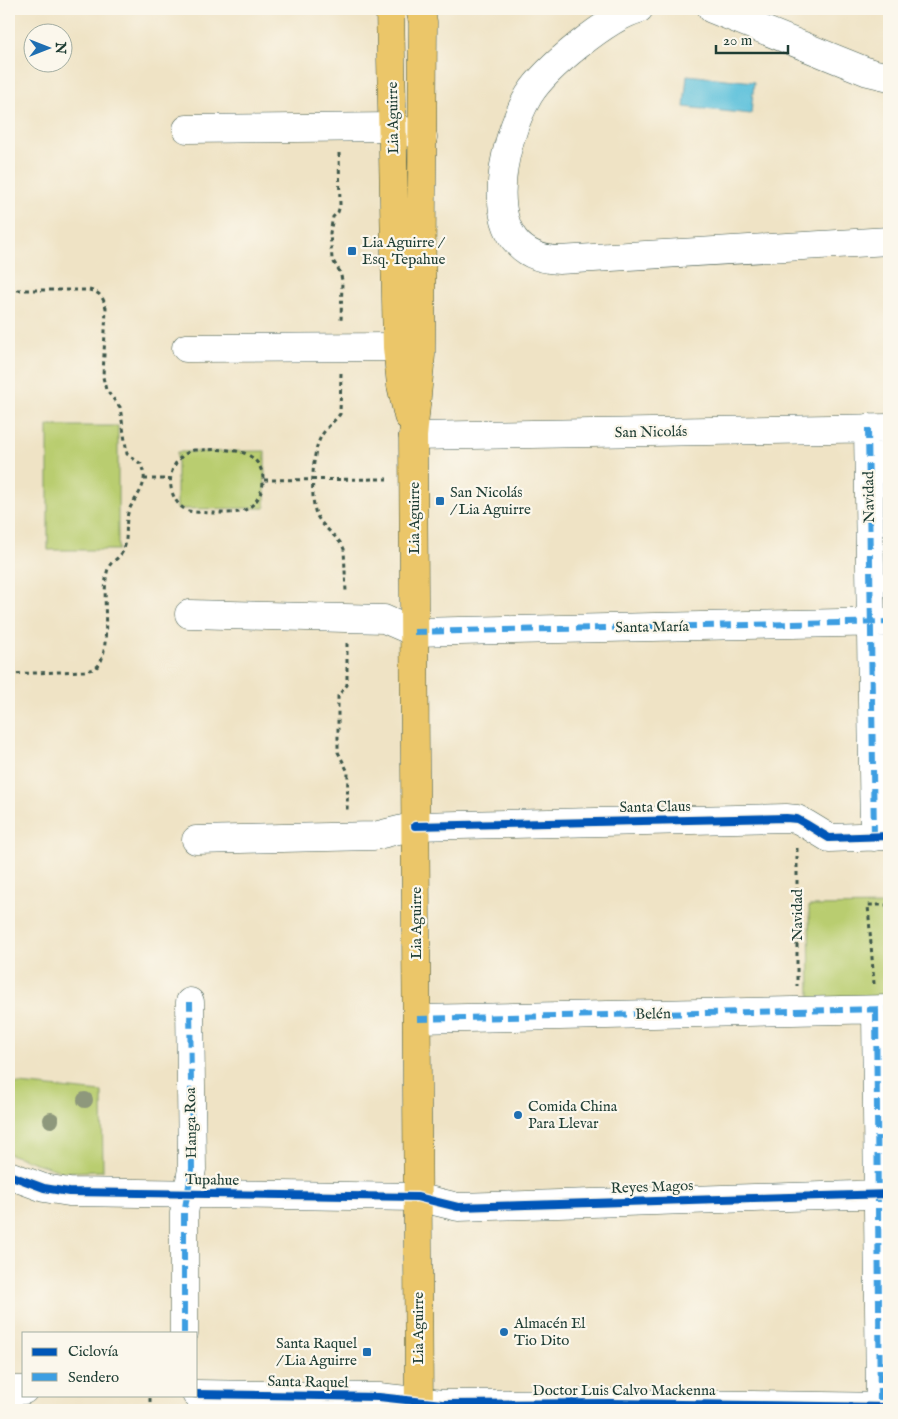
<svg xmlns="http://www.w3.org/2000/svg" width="898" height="1419" font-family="'IM FELL English',serif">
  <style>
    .green { fill: #b9cd70; stroke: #6c8552 }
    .water { fill: #5dc1db; stroke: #3e7f88 }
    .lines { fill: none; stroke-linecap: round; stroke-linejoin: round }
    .minor-casing { stroke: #3e564a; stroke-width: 29 }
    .major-casing { stroke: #3e564a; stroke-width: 29 }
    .path { stroke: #3e564a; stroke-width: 3; stroke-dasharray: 4 4; stroke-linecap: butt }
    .minor { stroke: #fff; stroke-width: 28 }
    .major { stroke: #ebc669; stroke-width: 28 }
    .quiet { stroke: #3c9ee2; stroke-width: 6; stroke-dasharray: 12 6; stroke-linecap: butt }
    .cycleway-casing { stroke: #fbf7ec; stroke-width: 11 }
    .cycleway { stroke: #0057b8; stroke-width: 8 }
    .tree { fill: #8e987c }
    .poi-dot { fill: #1f6fb2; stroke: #fbf7ec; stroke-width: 2 }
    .labels { text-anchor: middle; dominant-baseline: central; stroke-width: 4.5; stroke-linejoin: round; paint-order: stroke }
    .street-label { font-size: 15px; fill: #1f3d34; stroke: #fbf7ec }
    .poi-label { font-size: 15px; fill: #1f3d34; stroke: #fbf7ec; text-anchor: start }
  </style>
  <rect width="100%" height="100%" fill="#fbf7ec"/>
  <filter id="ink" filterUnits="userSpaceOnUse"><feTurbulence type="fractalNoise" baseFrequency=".02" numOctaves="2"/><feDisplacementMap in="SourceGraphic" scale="10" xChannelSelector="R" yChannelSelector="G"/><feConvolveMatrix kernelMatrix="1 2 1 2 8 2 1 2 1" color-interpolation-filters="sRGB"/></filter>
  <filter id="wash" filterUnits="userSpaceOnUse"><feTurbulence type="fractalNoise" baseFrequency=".0096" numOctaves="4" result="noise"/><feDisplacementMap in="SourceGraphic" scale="20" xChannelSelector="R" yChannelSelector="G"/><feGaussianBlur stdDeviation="1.12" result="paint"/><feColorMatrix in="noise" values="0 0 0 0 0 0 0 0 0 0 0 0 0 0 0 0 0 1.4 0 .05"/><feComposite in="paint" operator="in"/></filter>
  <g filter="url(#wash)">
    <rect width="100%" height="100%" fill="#efe3c5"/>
    <!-- green -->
    <path class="green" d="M 48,426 L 118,426 L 118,550 L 48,550 Z
      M 265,451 L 265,508 L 177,509 L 177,452 Z
      M 889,905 L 889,998 L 810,1000 L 809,906 Z
      M 9,1083 L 102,1092 L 103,1171 L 63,1172 L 9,1154 Z"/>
    <!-- water -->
    <path class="water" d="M 687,75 L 754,82 L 751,114 L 684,107 Z"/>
  </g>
  <g filter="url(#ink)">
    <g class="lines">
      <defs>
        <path id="minor" d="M 639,9 C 608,17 546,68 529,95 C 501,142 474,257 559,260 L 889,241
          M 712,9 L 868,72 L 889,77
          M 187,129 L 393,127 L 423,137
          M 186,348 L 397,347
          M 868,428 L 874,837
          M 413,436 L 889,428
          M 189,614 L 384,619 L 414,632 L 889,622
          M 196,840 L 374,836 L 415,826 L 786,818 L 797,819 L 806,824 L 829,838 L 889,836
          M 876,1010 L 880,1406
          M 417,1019 L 889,1009
          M 9,1175 L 44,1188 L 69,1192 L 417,1197 L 458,1207 L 889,1194
          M 184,1333 L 184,1213 L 192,1169 L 190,1002
          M 9,1390 L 24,1390
          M 196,1394 L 379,1397 L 442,1404 L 611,1403 L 889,1407"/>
        <path id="major" d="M 390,9 L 397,347 L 401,385 L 408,416
          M 419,1410 L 413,436 L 421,355 L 423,22 L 420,9"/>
      </defs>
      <!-- minor casing -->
      <use href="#minor" class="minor-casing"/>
      <!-- major casing -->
      <use href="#major" class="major-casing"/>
      <!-- path -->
      <path class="path" d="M 339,153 L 340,206 L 338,212 L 333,217 L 330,233 L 332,259 L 340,272 L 342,280 L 341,322
        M 9,290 L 89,290 C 101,293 103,297 106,308 L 103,377 L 106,390 L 120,407 L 127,454 L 141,464 C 142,469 145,474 144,479 C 143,491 134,499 129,510 C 124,523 129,539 123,551 C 116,564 108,558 106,579 C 103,601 110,645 100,663 C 97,669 90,670 84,671 L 9,674
        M 341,373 L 340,414 C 333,423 323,430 319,441 C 312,455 310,503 317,516 C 324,529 338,536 344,549 L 346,592
        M 194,450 C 210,450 229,448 244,453 C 273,464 267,505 239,512 C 231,514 196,513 189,511 C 171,505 165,478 176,463 C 181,456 187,452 194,450 Z
        M 144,479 L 170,479
        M 264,480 L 387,479
        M 347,643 L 347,685 L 338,696 L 338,752 L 348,772 L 347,812
        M 797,848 L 797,986
        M 874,984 L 868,905 L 889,905
        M 150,1410 L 150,1395"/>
      <!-- minor -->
      <use href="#minor" class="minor"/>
      <!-- major -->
      <use href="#major" class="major"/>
      <!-- quiet -->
      <path class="quiet" d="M 868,428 L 874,837
        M 414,632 L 889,622
        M 876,1010 L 880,1406
        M 417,1019 L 889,1009
        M 184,1333 L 184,1213 L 192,1169 L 190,1002"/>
      <defs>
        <path id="cycleway" d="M 415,826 L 786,818 L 797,819 L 806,824 L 829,838 L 889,836
          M 9,1175 L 44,1188 L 69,1192 L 417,1197 L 458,1207 L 889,1194
          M 196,1394 L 379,1397 L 442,1404 L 611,1403 L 889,1407"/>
      </defs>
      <!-- cycleway casing -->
      <use href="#cycleway" class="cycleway-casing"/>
      <!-- cycleway -->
      <use href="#cycleway" class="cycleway"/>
    </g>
    <!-- trees -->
    <g class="tree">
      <circle cx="85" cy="1100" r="8"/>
      <circle cx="51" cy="1120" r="8"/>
    </g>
  </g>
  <!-- markers -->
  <g class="poi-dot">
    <rect x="347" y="246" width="10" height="10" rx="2.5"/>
    <rect x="435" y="496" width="10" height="10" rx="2.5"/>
    <circle cx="518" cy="1115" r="5"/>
    <circle cx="504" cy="1332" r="5"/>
    <rect x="362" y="1347" width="10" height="10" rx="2.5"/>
  </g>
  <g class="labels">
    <!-- street labels -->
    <g class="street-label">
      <text transform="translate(393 118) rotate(-91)">Lia Aguirre</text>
      <text transform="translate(651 432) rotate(-1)">San Nicolás</text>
      <text transform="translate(869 497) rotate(-91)">Navidad</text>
      <text transform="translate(414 518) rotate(-90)">Lia Aguirre</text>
      <text transform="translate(652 627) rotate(-1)">Santa María</text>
      <text transform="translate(655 807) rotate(-1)">Santa Claus</text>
      <text transform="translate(797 915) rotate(-90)">Navidad</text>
      <text transform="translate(416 923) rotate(-90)">Lia Aguirre</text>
      <text transform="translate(653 1014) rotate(-1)">Belén</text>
      <text transform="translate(191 1123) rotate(-91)">Hanga Roa</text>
      <text transform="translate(212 1180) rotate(1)">Tupahue</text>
      <text transform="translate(652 1187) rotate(-2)">Reyes Magos</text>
      <text transform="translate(418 1328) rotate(-90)">Lia Aguirre</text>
      <text transform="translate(308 1382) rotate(1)">Santa Raquel</text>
      <text x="624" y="1390">Doctor Luis Calvo Mackenna</text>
    </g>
    <!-- poi labels -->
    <g class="poi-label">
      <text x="362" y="242">Lia Aguirre /<tspan x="362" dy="17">Esq. Tepahue</tspan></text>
      <text x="450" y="492">San Nicolás<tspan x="450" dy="17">/ Lia Aguirre</tspan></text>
      <text x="528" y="1106">Comida China<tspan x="528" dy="17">Para Llevar</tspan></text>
      <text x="514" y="1323">Almacén El<tspan x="514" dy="17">Tio Dito</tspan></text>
      <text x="357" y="1343" text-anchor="end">Santa Raquel<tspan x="357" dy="17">/ Lia Aguirre</tspan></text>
    </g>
  </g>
  <!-- margin -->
  <rect width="898" height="1419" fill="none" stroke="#fbf7ec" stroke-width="30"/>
  <!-- legend -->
  <rect x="22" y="1332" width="175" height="65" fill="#fbf7ec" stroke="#a3ada2"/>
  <rect x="32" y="1348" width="25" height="8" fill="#0057b8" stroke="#a3ada2"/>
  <text x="68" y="1356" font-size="15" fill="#1f3d34">Ciclovía</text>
  <rect x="32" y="1373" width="25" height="8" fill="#3c9ee2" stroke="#a3ada2"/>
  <text x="68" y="1382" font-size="15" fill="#1f3d34">Sendero</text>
  <!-- north arrow -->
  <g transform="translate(48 48) rotate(90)"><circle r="24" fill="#fbf7ec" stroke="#a3ada2"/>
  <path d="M0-4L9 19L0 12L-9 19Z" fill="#1f6fb2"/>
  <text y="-8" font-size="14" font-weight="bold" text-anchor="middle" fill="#1f3d34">N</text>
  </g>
  <!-- scale -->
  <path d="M716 45v8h72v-8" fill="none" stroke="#1f3d34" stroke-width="2.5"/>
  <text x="723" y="45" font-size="15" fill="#1f3d34" stroke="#fbf7ec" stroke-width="4" paint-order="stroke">20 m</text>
</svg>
